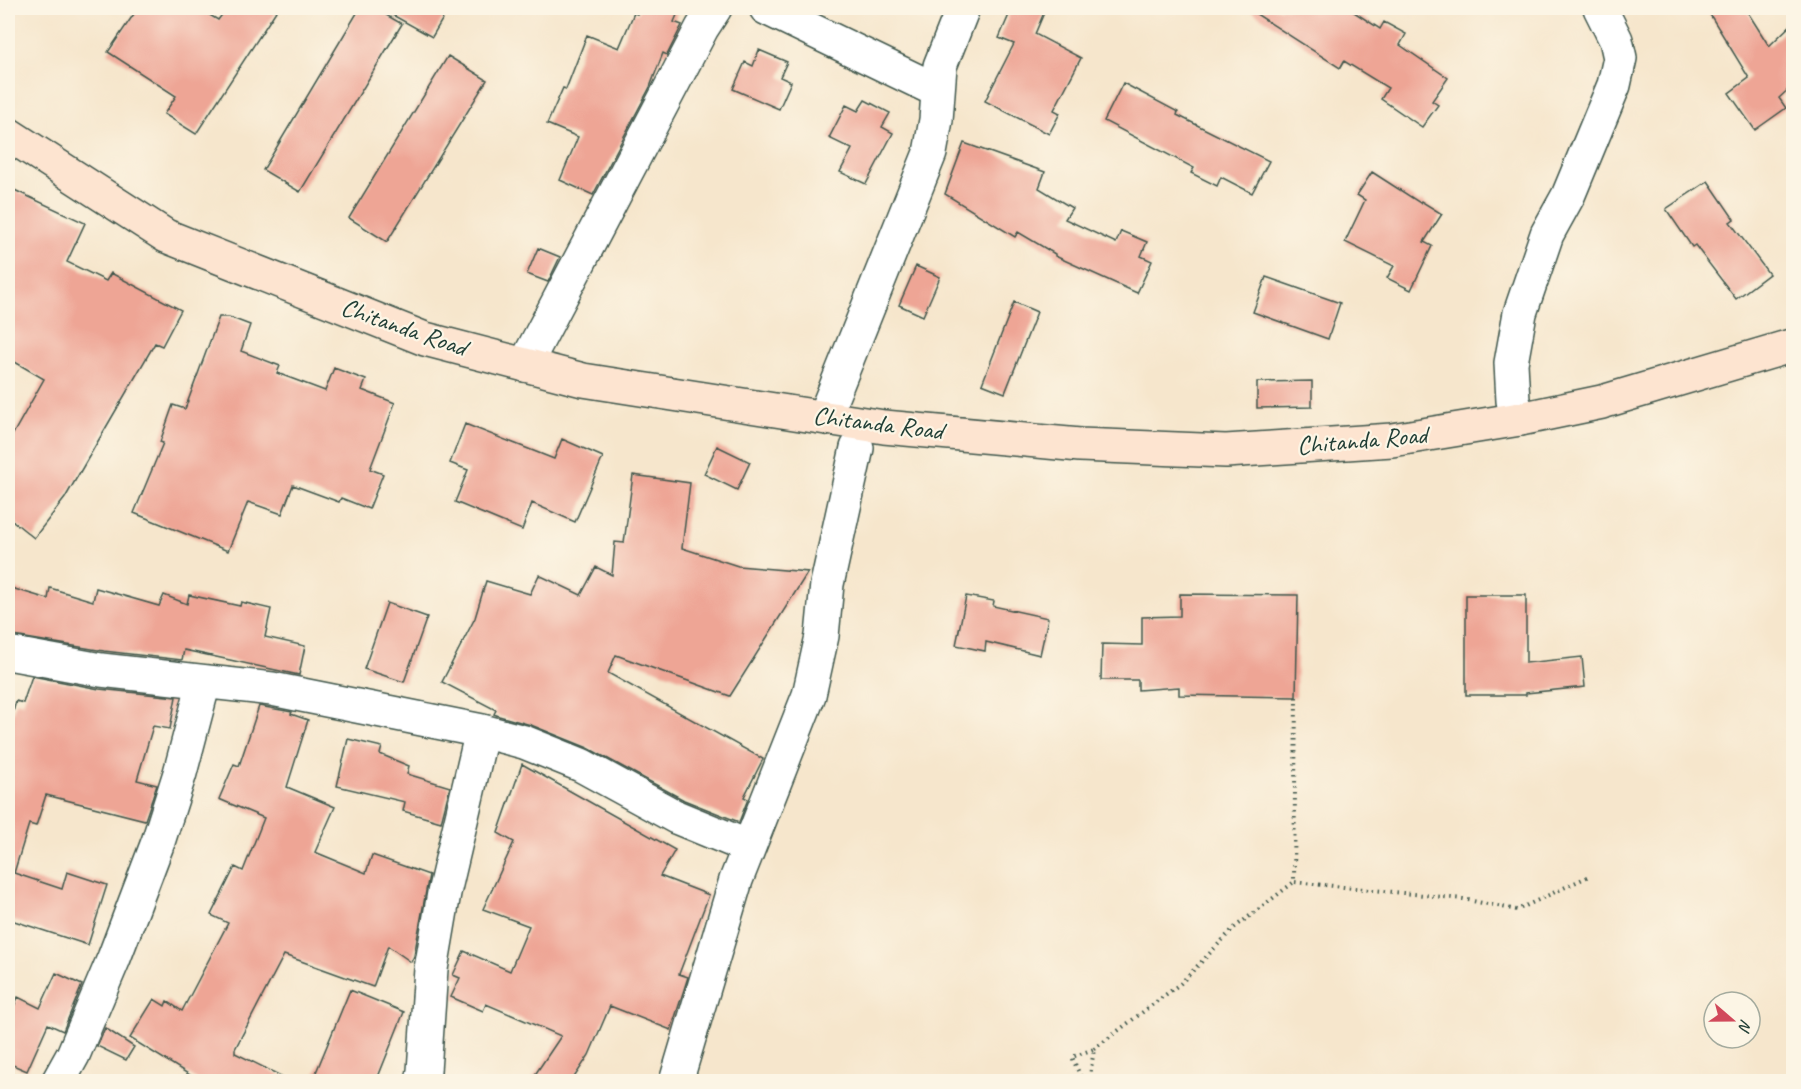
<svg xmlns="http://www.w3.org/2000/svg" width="1801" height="1089" font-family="Caveat,sans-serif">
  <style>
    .building { fill: #eea595 }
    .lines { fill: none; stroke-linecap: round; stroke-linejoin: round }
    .street-casing { stroke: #3f564b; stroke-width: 36 }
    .secondary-casing { stroke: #3f564b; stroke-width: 36 }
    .path { stroke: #3f564b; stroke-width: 4; stroke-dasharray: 1.5 4.5; stroke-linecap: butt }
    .street { stroke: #fff; stroke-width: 33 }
    .secondary { stroke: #fde4d0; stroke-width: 33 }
    .labels { text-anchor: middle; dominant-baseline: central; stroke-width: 4.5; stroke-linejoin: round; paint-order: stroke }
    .street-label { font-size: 26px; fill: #1f3d34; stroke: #fcf5e5 }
  </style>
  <rect width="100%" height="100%" fill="#fcf5e5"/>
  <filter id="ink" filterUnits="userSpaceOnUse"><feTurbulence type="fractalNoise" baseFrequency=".0167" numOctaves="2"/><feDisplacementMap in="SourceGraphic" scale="12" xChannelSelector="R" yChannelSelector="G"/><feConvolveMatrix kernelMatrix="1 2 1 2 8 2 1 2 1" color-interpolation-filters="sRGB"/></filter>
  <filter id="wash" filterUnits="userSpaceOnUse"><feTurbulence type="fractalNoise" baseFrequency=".008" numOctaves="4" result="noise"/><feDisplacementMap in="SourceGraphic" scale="24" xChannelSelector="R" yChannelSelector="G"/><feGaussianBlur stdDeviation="1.35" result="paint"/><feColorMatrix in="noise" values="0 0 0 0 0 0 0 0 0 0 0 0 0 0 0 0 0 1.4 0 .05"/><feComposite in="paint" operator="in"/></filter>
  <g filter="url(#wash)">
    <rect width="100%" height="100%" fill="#f6e6cc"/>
    <g id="blocks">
      <!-- building -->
      <path class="building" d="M 138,8 L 198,8 L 218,20 L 227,8 L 278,8 L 196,134 L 164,114 L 176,96 L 108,52 Z
        M 360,8 L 374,8 L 402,24 L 300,192 L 263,170 Z
        M 380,8 L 449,8 L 432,37 Z
        M 640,8 L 680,8 L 674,22 L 682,25 L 667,55 L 663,53 L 650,87 L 593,195 L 560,180 L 578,137 L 547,124 L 563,88 L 566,89 L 587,35 L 619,48 L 634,13 L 637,14 Z
        M 1012,8 L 1046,8 L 1035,34 L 1081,58 L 1054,110 L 1060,113 L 1049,134 L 985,101 L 1014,44 L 999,38 Z
        M 1247,8 L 1348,8 L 1380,29 L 1384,22 L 1406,34 L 1400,45 L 1448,78 L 1432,101 L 1438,105 L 1422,127 L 1381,99 L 1388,88 L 1344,61 L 1340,68 Z
        M 1706,8 L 1745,8 L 1769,46 L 1794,22 L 1794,84 L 1779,98 L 1786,108 L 1755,130 L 1729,93 L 1749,78 Z
        M 759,50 L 787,62 L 780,77 L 791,82 L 779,109 L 733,89 L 745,62 L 753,66 Z
        M 448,56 L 487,80 L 387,242 L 349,218 Z
        M 1123,83 L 1178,112 L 1177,115 L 1269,161 L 1252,193 L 1221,177 L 1217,186 L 1191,173 L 1194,168 L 1104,121 Z
        M 865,100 L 890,113 L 882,127 L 893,133 L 866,184 L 840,172 L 852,149 L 829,138 L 846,105 L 858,111 Z
        M 964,143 L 1045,172 L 1039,188 L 1072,208 L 1065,219 L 1116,243 L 1121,231 L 1147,242 L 1141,256 L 1152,261 L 1137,293 L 1055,256 L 1055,254 L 1018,232 L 1015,237 L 945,194 Z
        M 1372,172 L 1420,203 L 1421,201 L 1442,214 L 1424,242 L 1432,246 L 1411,290 L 1387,278 L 1394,266 L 1345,242 L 1365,200 L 1357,195 Z
        M 1708,181 L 1734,219 L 1730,222 L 1769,274 L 1736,299 L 1695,245 L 1692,247 L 1666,209 Z
        M 8,187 L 85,223 L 67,262 L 106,281 L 111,273 L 181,310 L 162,346 L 155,343 L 65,498 L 34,538 L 8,517 L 8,443 L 44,379 L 8,358 Z
        M 538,248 L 560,257 L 548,282 L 527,274 Z
        M 916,266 L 940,277 L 923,316 L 899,305 Z
        M 1266,277 L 1340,303 L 1328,339 L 1253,312 Z
        M 1014,302 L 1037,312 L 1005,393 L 982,384 Z
        M 219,317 L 229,317 L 250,325 L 241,351 L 280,366 L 277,373 L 325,391 L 334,368 L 366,380 L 362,390 L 395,403 L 370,469 L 383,474 L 369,509 L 341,498 L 339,502 L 293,485 L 282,514 L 248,502 L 228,551 L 134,513 L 163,443 L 160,442 L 173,405 L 185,409 Z
        M 1312,381 L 1312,407 L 1257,408 L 1257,382 Z
        M 465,424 L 554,459 L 562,439 L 603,457 L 575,522 L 532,503 L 522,530 L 455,502 L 468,470 L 450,463 Z
        M 717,446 L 750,462 L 737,490 L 704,474 Z
        M 633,475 L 690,483 L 682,548 L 738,566 L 808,572 L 730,696 L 616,655 L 608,673 L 763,759 L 744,797 L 748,799 L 739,822 L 684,800 L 588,748 L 531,725 L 499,716 L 494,714 L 496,710 L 442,682 L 475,618 L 486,581 L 530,594 L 539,575 L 581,595 L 596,567 L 612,575 L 615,542 L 624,543 Z
        M 8,587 L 48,599 L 50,588 L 93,601 L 96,588 L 159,606 L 164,595 L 187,604 L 189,595 L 240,606 L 241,602 L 271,609 L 265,637 L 305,646 L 299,675 L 184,650 L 182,660 L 104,651 L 8,635 Z
        M 1180,594 L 1298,595 L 1296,697 L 1179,695 L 1179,687 L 1138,690 L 1138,680 L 1101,680 L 1102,644 L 1142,645 L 1142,617 L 1180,616 Z
        M 1466,595 L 1526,595 L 1526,663 L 1582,657 L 1585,687 L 1526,693 L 1526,695 L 1466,695 Z
        M 966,596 L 994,601 L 993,606 L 1048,618 L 1040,655 L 986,642 L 985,651 L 956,645 Z
        M 387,603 L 427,617 L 404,682 L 364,669 Z
        M 32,676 L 99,689 L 176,697 L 170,729 L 153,726 L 137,780 L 157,785 L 145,820 L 46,795 L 36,826 L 29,824 L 14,873 L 62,889 L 67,872 L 107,885 L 88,945 L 8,919 L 8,891 L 12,876 L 8,875 L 8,730 L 16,701 L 23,703 Z
        M 259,706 L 292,712 L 291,714 L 308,720 L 287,787 L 335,807 L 315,852 L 366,873 L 372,855 L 429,875 L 414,956 L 411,962 L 388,946 L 373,987 L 284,955 L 235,1049 L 235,1053 L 293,1082 L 201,1082 L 130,1038 L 154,999 L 165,1006 L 167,1001 L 182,1011 L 228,923 L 211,915 L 235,867 L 243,871 L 264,818 L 219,799 L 234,764 L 239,766 Z
        M 348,739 L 382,747 L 380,754 L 409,766 L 407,774 L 450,787 L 441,822 L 403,811 L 405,802 L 337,786 Z
        M 522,764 L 675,850 L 660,876 L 709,895 L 679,974 L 688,977 L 671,1030 L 610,1006 L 589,1055 L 571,1082 L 530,1082 L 561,1036 L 486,1004 L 483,1011 L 451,997 L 460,978 L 453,975 L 464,951 L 510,971 L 529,926 L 483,909 L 514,842 L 498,833 Z
        M 56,973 L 82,985 L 63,1031 L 48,1024 L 27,1071 L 8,1063 L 8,1021 L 18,997 L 40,1008 Z
        M 350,990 L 404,1012 L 376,1082 L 312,1082 Z
        M 105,1028 L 134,1047 L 126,1060 L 97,1046 Z"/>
    </g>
  </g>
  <g filter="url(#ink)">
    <use href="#blocks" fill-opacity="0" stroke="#3f564b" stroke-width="1.5"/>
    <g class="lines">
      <defs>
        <path id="street" d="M 766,8 L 938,91
          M 525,365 L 702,28 L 715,8
          M 824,417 L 930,153 L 936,120 L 940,66 L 963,8
          M 1520,419 L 1513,401 L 1511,363 L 1520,313 L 1547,234 L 1568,196 L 1614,85 L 1620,58 L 1616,40 L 1600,8
          M 8,653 L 101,670 L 272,689 L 482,731 L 524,742 L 581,765 L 676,817 L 749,847
          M 58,1082 L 73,1055 L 114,958 L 158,842 L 180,773 L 204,682
          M 422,1082 L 424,1071 L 431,969 L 444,893 L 482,731
          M 676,1082 L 736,880 L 809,695 L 822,636 L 827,584 L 857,448"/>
        <path id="secondary" d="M 8,134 L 166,236 L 425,339 L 583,380 L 884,427 L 1080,445 L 1226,451 L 1392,440 L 1520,419 L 1602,402 L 1794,345"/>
      </defs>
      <!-- street casing -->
      <use href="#street" class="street-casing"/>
      <!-- secondary casing -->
      <use href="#secondary" class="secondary-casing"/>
      <!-- path -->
      <path class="path" d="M 1296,697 L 1294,882 L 1463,899 L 1517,910 L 1589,876
        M 1094,1049 L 1181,983 L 1234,928 L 1294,882
        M 1083,1082 L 1072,1057 L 1094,1049 L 1089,1082"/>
      <!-- street -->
      <use href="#street" class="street"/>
      <!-- secondary -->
      <use href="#secondary" class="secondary"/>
    </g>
  </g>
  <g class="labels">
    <!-- street labels -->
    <g class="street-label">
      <text transform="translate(404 327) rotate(19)">Chitanda Road</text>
      <text transform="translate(878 423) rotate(7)">Chitanda Road</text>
      <text transform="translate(1362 440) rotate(-5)">Chitanda Road</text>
    </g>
  </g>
  <!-- margin -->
  <rect width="1801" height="1089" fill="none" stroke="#fcf5e5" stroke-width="30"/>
  <!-- north arrow -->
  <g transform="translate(1732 1020) rotate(110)"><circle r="28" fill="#fcf5e5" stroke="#a4ab9e" stroke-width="1.5"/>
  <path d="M0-4.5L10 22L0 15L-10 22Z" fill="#d1495b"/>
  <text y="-9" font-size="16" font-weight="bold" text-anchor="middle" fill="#1f3d34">N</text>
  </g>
</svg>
